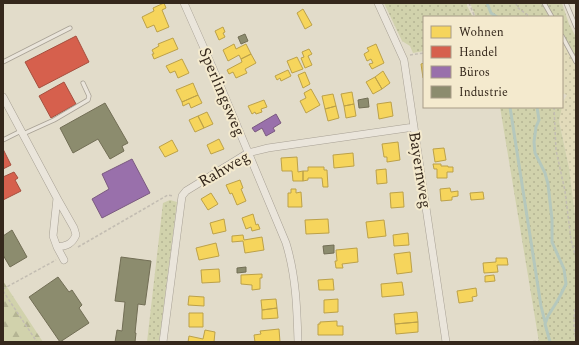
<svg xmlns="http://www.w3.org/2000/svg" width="579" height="345" font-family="Spectral,serif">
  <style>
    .farmland { fill: url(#farmland-dots) }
    .grass { fill: url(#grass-dots) }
    .forest { fill: url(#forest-firs) }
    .homes { fill: #f6d55c; stroke: #bca149 }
    .shops { fill: #d6604d; stroke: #a64f3e }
    .offices { fill: #9970ab; stroke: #7b5a80 }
    .industry { fill: #8c8c6e; stroke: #726e55 }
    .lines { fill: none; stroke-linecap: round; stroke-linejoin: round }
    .stream { stroke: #b5c8bd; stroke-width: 3 }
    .lane-casing { stroke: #a7a094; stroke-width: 5 }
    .street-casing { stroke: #a7a094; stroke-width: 8 }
    .path { stroke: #c3bdb2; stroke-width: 1.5; stroke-dasharray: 3 2; stroke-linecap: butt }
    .lane { stroke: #eae5db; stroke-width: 3.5 }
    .street { stroke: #eae5db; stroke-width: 7 }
    .labels { text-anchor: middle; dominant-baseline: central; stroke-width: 4; stroke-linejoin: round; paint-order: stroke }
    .street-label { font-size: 16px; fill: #35281c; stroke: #f4eace }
  </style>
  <defs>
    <pattern id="farmland-dots" width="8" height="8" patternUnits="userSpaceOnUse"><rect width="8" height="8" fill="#e2dbba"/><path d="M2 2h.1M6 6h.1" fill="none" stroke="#c2bc9f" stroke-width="1.8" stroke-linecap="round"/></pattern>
    <pattern id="grass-dots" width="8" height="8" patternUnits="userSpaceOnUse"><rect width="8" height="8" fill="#d1d2ac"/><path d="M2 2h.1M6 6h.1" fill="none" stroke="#b4b493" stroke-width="1.8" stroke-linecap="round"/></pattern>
    <pattern id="forest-firs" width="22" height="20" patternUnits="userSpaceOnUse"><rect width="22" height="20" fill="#d1d2ac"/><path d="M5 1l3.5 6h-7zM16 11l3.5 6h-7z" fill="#b4b493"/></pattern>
  </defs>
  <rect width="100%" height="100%" fill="#e2dcca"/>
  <!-- farmland -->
  <path class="farmland" d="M 562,41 L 576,67 L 576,223 L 569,168 L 559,120 L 562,103 L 567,95 L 562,93 Z"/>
  <!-- grass -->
  <path class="grass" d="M 384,3 L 467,3 L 467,6 L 473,17 L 424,17 L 424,51 L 413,53 L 410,46 L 402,41 Z
    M 470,3 L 542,3 L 549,17 L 476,17 Z
    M 546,3 L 562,3 L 569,24 L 576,37 L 576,59 L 562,33 L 562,17 L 553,17 Z
    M 500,107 L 562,107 L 559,121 L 569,168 L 576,223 L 576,342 L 539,342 Z
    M 170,200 L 177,202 L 159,342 L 147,342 L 163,203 Z"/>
  <!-- forest -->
  <path class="forest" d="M 3,281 L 43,342 L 3,342 Z"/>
  <!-- homes -->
  <path class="homes" d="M 164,3 L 166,8 L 162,10 L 169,27 L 157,32 L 154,25 L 147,28 L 142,17 L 154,11 L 153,8 Z
    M 303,9 L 312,25 L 305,29 L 297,13 Z
    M 223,27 L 225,32 L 223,33 L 225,37 L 219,40 L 215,31 Z
    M 173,38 L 178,49 L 154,59 L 152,54 L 154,54 L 152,50 L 159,46 L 158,44 Z
    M 234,44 L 236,49 L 246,44 L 251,54 L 241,59 L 239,55 L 228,61 L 223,50 Z
    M 376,44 L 384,63 L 372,69 L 369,64 L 373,63 L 371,59 L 367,61 L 364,54 L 369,51 L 367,48 Z
    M 309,49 L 312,54 L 308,56 L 312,65 L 305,68 L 301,58 L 304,57 L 302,52 Z
    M 251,54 L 256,63 L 245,69 L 247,73 L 236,78 L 233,72 L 229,74 L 227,70 L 242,62 L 241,59 Z
    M 297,57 L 303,69 L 292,73 L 287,61 Z
    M 182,59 L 189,73 L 178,78 L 175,71 L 170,73 L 166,66 Z
    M 424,63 L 424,78 L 423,78 L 421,64 Z
    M 288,70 L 291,76 L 281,81 L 280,78 L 277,80 L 275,76 Z
    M 383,71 L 390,83 L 382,89 L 375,77 Z
    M 305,72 L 310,84 L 303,88 L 298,75 Z
    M 375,77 L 382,89 L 373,94 L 366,82 Z
    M 193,83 L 198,95 L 182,102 L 176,90 Z
    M 311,89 L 320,105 L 306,113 L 300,101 L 306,98 L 304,93 Z
    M 352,92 L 354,104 L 344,106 L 341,94 Z
    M 333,94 L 336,106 L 325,109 L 322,96 Z
    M 198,95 L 202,103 L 191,108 L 189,103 L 183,106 L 182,102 Z
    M 264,100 L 267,107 L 261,109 L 262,112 L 256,114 L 255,112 L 252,114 L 248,106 Z
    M 391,102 L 393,116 L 379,119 L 377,104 Z
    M 354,104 L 356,116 L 346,118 L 344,106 Z
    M 336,106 L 339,118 L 328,121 L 325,109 Z
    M 207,112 L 213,124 L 204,128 L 198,116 Z
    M 198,116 L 204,128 L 195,132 L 189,120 Z
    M 219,139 L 224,149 L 211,154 L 207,145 Z
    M 172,140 L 178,151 L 165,157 L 159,147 Z
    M 398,142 L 400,160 L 387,162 L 387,157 L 384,157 L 382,144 Z
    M 444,148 L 446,160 L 435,162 L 433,149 Z
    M 353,153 L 354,166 L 334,168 L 333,155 Z
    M 297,157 L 298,172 L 303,171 L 303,181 L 293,181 L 292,171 L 282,171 L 281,158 Z
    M 433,164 L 441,164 L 441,166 L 448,166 L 448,167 L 453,167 L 453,172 L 447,172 L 447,178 L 437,178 L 437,169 L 434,169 Z
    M 308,167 L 324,167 L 324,170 L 327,170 L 328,187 L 323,187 L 322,178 L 308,178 L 308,180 L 303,181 L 303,171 L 308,171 Z
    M 386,169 L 387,183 L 377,184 L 376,170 Z
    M 240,180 L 243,188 L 241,189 L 246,201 L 237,205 L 232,193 L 230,194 L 226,185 Z
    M 450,188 L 451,192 L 458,191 L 458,196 L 452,197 L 452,200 L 441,201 L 440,189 Z
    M 291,189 L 296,189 L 296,193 L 301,192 L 302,207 L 288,207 L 288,193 L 291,193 Z
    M 403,192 L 404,207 L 391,208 L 390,193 Z
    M 483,192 L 484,199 L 471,200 L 470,193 Z
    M 211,193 L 218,204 L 208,210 L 201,199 Z
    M 253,214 L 256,225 L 258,224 L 260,229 L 252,231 L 251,227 L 246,229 L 242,218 Z
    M 224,219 L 226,231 L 213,234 L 210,223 Z
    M 328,219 L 329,233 L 306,234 L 305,220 Z
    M 384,220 L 386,236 L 368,238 L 366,222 Z
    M 408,233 L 409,245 L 394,246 L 393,235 Z
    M 243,235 L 244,240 L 262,237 L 264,250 L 245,253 L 243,241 L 232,242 L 232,236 Z
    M 216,243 L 219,256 L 199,260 L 196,248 Z
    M 357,248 L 358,262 L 342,264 L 343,268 L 336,268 L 335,261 L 337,261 L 336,250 Z
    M 410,252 L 412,272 L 397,274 L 394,254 Z
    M 496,258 L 507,258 L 508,265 L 497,265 L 498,272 L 484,273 L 483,263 L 496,262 Z
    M 219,269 L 220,282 L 202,283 L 201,270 Z
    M 262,274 L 262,278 L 260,278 L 260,289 L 252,290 L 252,285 L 241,284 L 241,275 Z
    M 494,275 L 495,281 L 485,282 L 485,276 Z
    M 333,279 L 334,290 L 319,290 L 318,280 Z
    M 402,282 L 404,295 L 382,297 L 381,284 Z
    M 476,288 L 477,296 L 472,297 L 473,301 L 459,303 L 457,291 Z
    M 189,296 L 204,297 L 204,306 L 188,305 Z
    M 276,299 L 277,308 L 262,310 L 261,300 Z
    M 338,299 L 338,312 L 324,313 L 324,300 Z
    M 277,308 L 278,318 L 262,319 L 262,310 Z
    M 417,312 L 418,322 L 395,324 L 394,314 Z
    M 189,313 L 203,313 L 203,327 L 189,327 Z
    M 337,321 L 337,326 L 343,326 L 343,335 L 318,335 L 318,324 L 320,324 L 320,322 Z
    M 418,322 L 418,332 L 396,334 L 395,324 Z
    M 279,329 L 280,342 L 255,342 L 254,335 L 261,334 L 260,331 Z
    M 205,330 L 215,332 L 214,342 L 188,342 L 189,336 L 203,339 Z"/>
  <!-- shops -->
  <path class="shops" d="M 76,36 L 89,62 L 39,88 L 25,62 Z
    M 64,82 L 76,104 L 51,118 L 39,96 Z
    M 3,149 L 11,165 L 3,169 Z
    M 14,172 L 18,178 L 15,180 L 21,191 L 3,200 L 3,177 Z"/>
  <!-- offices -->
  <path class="offices" d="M 276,114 L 281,123 L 273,128 L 275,131 L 266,136 L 262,128 L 255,132 L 252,128 Z
    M 132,159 L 150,193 L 102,218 L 92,199 L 109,189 L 102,174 Z"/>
  <!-- industry -->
  <path class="industry" d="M 245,34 L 248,41 L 241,44 L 238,37 Z
    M 368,98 L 369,107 L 359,108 L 358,100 Z
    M 105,103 L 128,143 L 122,146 L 124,151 L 110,159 L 98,139 L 73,153 L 60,128 Z
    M 12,230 L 27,257 L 10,267 L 3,255 L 3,236 Z
    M 334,245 L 334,253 L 324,254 L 323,246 Z
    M 121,257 L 151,261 L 145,305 L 138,304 L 135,333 L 136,333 L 135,342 L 115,342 L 117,330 L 122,331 L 125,302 L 115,301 Z
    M 246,267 L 246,272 L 237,273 L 237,268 Z
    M 58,277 L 69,292 L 72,290 L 82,305 L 79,308 L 89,323 L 60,342 L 29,297 Z"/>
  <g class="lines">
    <!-- stream -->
    <path class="stream" d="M 487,3 L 491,13 L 497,17
      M 510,107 L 541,306 L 545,322
      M 537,107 L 539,120 L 536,127 L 534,142 L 535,153 L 545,173 L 548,184 L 552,220 L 552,242 L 564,269 L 566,284 L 558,300 L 548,316 L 545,324 L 550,342"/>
    <defs>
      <path id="lane" d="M 544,3 L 552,17
        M 566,3 L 576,27
        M 562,36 L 576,62
        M 3,62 L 70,28
        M 23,134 L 54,120 L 88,100 L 89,96 L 83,83
        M 3,140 L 21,131"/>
      <path id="street" d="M 184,3 L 215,73 L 286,243 C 296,276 297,308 298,342
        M 378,3 L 404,60 L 446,342
        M 3,97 L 57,198 L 53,236 L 57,247 C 67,246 72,244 76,235 L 74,228 L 57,198
        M 57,247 L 64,260
        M 163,342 L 182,196 L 186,191 L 248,153 L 268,148 L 414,127"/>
    </defs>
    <!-- lane casing -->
    <use href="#lane" class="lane-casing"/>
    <!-- street casing -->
    <use href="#street" class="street-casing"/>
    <!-- path -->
    <path class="path" d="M 469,3 L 475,17
      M 516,3 L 517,7 L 530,17
      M 410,55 L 424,53
      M 554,107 L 556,150 L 565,191 L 571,240 L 576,258
      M 78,247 L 168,195 L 174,196
      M 3,289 L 56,260
      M 3,291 L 37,342
      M 528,342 L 539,341
      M 576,342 C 574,329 573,317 576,304"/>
    <!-- lane -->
    <use href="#lane" class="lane"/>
    <!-- street -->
    <use href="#street" class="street"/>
  </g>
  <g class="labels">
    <!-- street labels -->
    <g class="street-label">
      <text transform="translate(222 92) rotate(67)">Sperlingsweg</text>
      <text transform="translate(224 169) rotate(-30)">Rahweg</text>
      <text transform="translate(420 170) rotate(81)">Bayernweg</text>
    </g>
  </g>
  <!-- border -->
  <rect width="579" height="345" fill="none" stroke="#35281c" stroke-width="8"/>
  <!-- legend -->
  <rect x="423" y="16" width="140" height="92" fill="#f4eace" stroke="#a89c87"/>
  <rect x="431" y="26" width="20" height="12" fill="#f6d55c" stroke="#a89c87"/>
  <text x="459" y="36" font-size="12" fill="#35281c">Wohnen</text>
  <rect x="431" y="46" width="20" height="12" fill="#d6604d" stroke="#a89c87"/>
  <text x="459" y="56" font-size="12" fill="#35281c">Handel</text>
  <rect x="431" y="66" width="20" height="12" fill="#9970ab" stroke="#a89c87"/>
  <text x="459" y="76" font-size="12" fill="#35281c">Büros</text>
  <rect x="431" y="86" width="20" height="12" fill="#8c8c6e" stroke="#a89c87"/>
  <text x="459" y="96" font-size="12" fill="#35281c">Industrie</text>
</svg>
